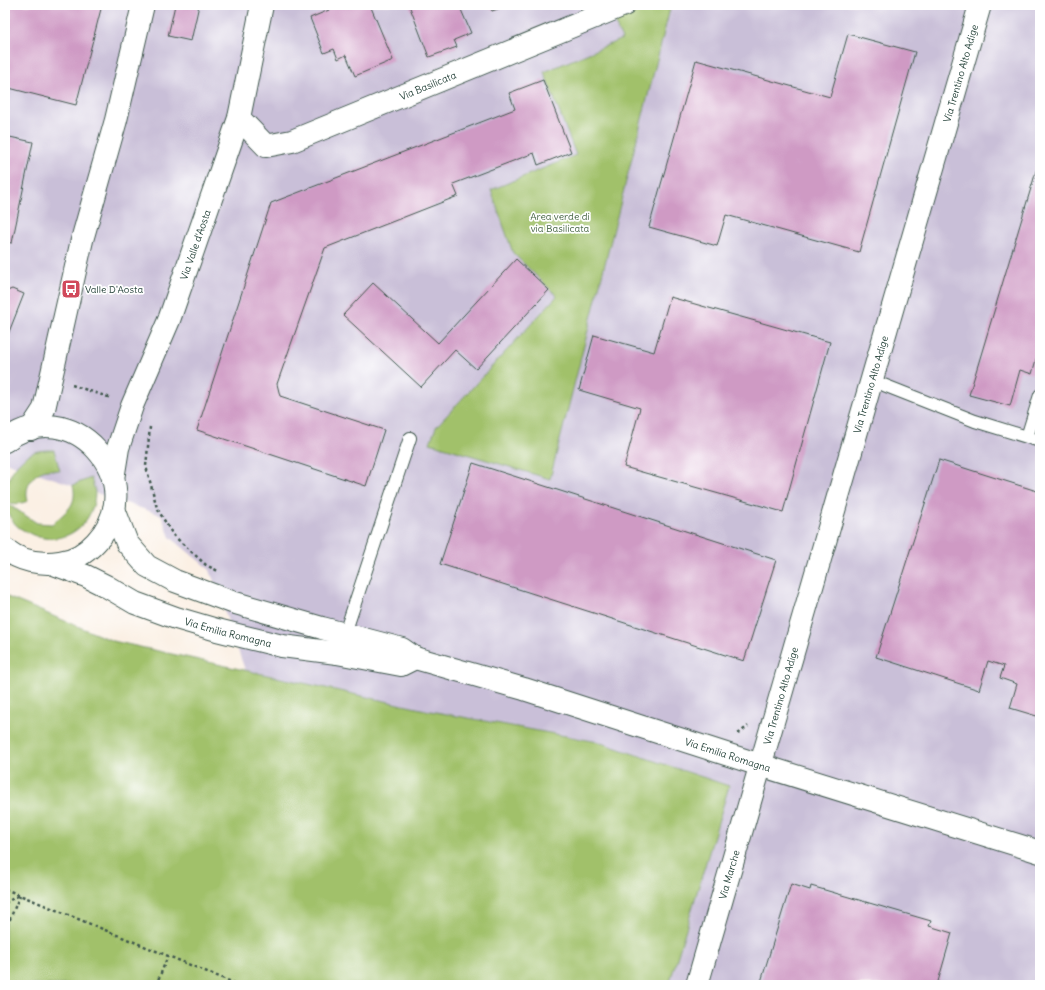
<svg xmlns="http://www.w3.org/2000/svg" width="1045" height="990" font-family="Delius,sans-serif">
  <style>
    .industrial { fill: #c9bfd8 }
    .green { fill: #a1c16a; stroke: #607f4f }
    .building { fill: #cf9ac4 }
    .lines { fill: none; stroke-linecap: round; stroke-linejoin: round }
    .lane-casing { stroke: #40584e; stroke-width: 14 }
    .street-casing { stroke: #40584e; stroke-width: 24 }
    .secondary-casing { stroke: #40584e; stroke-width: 24 }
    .path { stroke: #40584e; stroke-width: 2.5; stroke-dasharray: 3 3; stroke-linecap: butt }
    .lane { stroke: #fff; stroke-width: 12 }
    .street { stroke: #fff; stroke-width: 22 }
    .secondary { stroke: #fff; stroke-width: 22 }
    .labels { text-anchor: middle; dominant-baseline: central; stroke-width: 3.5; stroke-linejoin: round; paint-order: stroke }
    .street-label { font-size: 10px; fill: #1f3d34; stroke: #fff }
    .park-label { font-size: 10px; fill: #466544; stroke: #fff }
    .poi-label { font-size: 10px; fill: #1f3d34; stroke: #fff; text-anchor: start }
  </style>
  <rect width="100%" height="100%" fill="#fff"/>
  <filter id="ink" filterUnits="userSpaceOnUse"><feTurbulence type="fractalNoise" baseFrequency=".025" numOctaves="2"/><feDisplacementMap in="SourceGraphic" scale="8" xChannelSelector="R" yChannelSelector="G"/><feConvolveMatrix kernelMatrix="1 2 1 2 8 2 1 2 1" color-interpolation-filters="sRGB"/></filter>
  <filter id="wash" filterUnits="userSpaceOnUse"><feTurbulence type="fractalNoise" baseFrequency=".012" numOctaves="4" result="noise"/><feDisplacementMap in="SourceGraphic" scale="16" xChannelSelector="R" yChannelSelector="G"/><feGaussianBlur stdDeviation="0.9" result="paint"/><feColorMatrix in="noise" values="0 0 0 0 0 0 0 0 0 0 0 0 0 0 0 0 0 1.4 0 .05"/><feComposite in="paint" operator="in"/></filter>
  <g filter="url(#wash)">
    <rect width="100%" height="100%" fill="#fbf0e4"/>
    <!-- industrial -->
    <path class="industrial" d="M 5,5 L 1040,5 L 1040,985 L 669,985 L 729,786 L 598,742 L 430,711 L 245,670 L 210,570 L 170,537 L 161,515 L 5,462 Z"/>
    <!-- green -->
    <path class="green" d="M 653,5 L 671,5 L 550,479 L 430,443 L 436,427 L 557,296 L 513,253 L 491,190 L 576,155 L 544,72 L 622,39 L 613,20 Z
      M 54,450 L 60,471 C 54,470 49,469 43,471 C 31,475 24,489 28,501 L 18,504 L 6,503 C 3,483 14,462 32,453 C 38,450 47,450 54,450 Z
      M 91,478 C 92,483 95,488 95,493 C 94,529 58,550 27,532 C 23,530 19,528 16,525 C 11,520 8,514 5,507 L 11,506 L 37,523 L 52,524 C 66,511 78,506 73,485 Z
      M 5,596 L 113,641 L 430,711 L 598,742 L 729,786 L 669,985 L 5,985 Z"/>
    <g id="blocks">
      <!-- building -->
      <path class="building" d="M 5,5 L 102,5 L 76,105 L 5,87 Z
        M 175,5 L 199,5 L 191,41 L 168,36 Z
        M 327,5 L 370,5 L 393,60 L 355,76 L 346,55 L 338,59 L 334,49 L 324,53 L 310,18 L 329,10 Z
        M 409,5 L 459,5 L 471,33 L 454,40 L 457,47 L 429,57 Z
        M 489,5 L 509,5 L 492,11 Z
        M 848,34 L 915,52 L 859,252 L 726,215 L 717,246 L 649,227 L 696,60 L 830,97 Z
        M 543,80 L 571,152 L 538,165 L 534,153 L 453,184 L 458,196 L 325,248 L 277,384 L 280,396 L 384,430 L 366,486 L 197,430 L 271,203 L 515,109 L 509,93 Z
        M 5,136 L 33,142 L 12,243 L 5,242 Z
        M 1040,158 L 1040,345 L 1032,374 L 1020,370 L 1010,406 L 969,395 Z
        M 516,259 L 549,290 L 476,369 L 455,350 L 421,387 L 343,315 L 373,283 L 438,343 Z
        M 12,289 L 24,294 L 5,342 L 5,292 Z
        M 670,297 L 830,342 L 783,512 L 624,467 L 640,408 L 579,390 L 594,335 L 654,352 Z
        M 939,460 L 1040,492 L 1040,717 L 1010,708 L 1017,684 L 1000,678 L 1004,666 L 988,661 L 979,690 L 876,657 Z
        M 473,463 L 776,560 L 744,661 L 440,564 Z
        M 791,884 L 810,890 L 811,886 L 931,921 L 929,926 L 952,933 L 937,985 L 760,985 Z"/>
    </g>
  </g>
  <g filter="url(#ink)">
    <use href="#blocks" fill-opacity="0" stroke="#40584e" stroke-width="1"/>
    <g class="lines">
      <defs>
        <path id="lane" d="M 871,380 L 975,421 L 1040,441
          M 1027,437 L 1040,395
          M 345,633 L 410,438"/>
        <g id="street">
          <path id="s1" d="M 239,118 L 266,146 L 292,141 L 624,5"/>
          <path d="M 31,429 L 44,409 L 82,240 L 116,120 L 143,5"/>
          <path id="s2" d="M 113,479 L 118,448 L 132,406 L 169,320 L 239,118 L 262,5"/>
          <path id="s3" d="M 697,985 L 980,5"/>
        </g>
        <g id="secondary">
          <path d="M 5,441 C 70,390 154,481 96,542 C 87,552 74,560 60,562 C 40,565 20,561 5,549"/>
          <path id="s4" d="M 114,509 L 127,543 L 147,566 L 175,581 L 232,602 L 322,628 L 402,649 L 415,658 L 524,689 L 760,765 L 1040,852"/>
          <path id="s5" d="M 51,563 L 86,576 L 106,586 L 135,603 L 176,618 L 217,630 L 282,646 L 337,653 L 401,665 L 415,658"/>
        </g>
      </defs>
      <!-- lane casing -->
      <use href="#lane" class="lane-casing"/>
      <!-- street casing -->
      <use href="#street" class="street-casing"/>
      <!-- secondary casing -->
      <use href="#secondary" class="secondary-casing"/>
      <!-- path -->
      <path class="path" d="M 72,385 L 111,398
        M 150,427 L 146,466 L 157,508 L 173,535 L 206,565 L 218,571
        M 738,734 L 748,726
        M 5,889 L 239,985
        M 5,903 L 19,895
        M 5,931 L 20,895
        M 156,985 L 168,956"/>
      <!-- lane -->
      <use href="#lane" class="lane"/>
      <!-- street -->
      <use href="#street" class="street"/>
      <!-- secondary -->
      <use href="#secondary" class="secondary"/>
    </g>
  </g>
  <!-- icons -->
  <defs>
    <symbol id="bus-square" viewBox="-11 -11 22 22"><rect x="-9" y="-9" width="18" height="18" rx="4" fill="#d1495b" stroke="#fff"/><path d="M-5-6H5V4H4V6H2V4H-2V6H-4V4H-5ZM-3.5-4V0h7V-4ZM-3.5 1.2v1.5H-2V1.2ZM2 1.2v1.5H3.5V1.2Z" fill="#fff"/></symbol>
  </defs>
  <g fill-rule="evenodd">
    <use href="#bus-square" x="60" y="278" width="22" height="22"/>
  </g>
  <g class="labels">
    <!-- street labels -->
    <g class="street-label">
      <text stroke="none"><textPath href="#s3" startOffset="949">Via Trentino Alto Adige</textPath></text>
      <text stroke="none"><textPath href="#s1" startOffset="212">Via Basilicata</textPath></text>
      <text stroke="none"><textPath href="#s2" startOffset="249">Via Valle d'Aosta</textPath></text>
      <text stroke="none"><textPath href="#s3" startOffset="625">Via Trentino Alto Adige</textPath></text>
      <text stroke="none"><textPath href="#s5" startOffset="191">Via Emilia Romagna</textPath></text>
      <text stroke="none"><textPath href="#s3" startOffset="301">Via Trentino Alto Adige</textPath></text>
      <text stroke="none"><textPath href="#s4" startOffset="679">Via Emilia Romagna</textPath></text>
      <text stroke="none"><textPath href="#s3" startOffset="115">Via Marche</textPath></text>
    </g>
    <!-- park labels -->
    <g class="park-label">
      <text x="560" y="216">Area verde di<tspan x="560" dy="12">via Basilicata</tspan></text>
    </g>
    <!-- poi labels -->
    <g class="poi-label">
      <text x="85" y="289">Valle D'Aosta</text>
    </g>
  </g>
  <!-- margin -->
  <rect width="1045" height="990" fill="none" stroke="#fff" stroke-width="20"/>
</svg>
